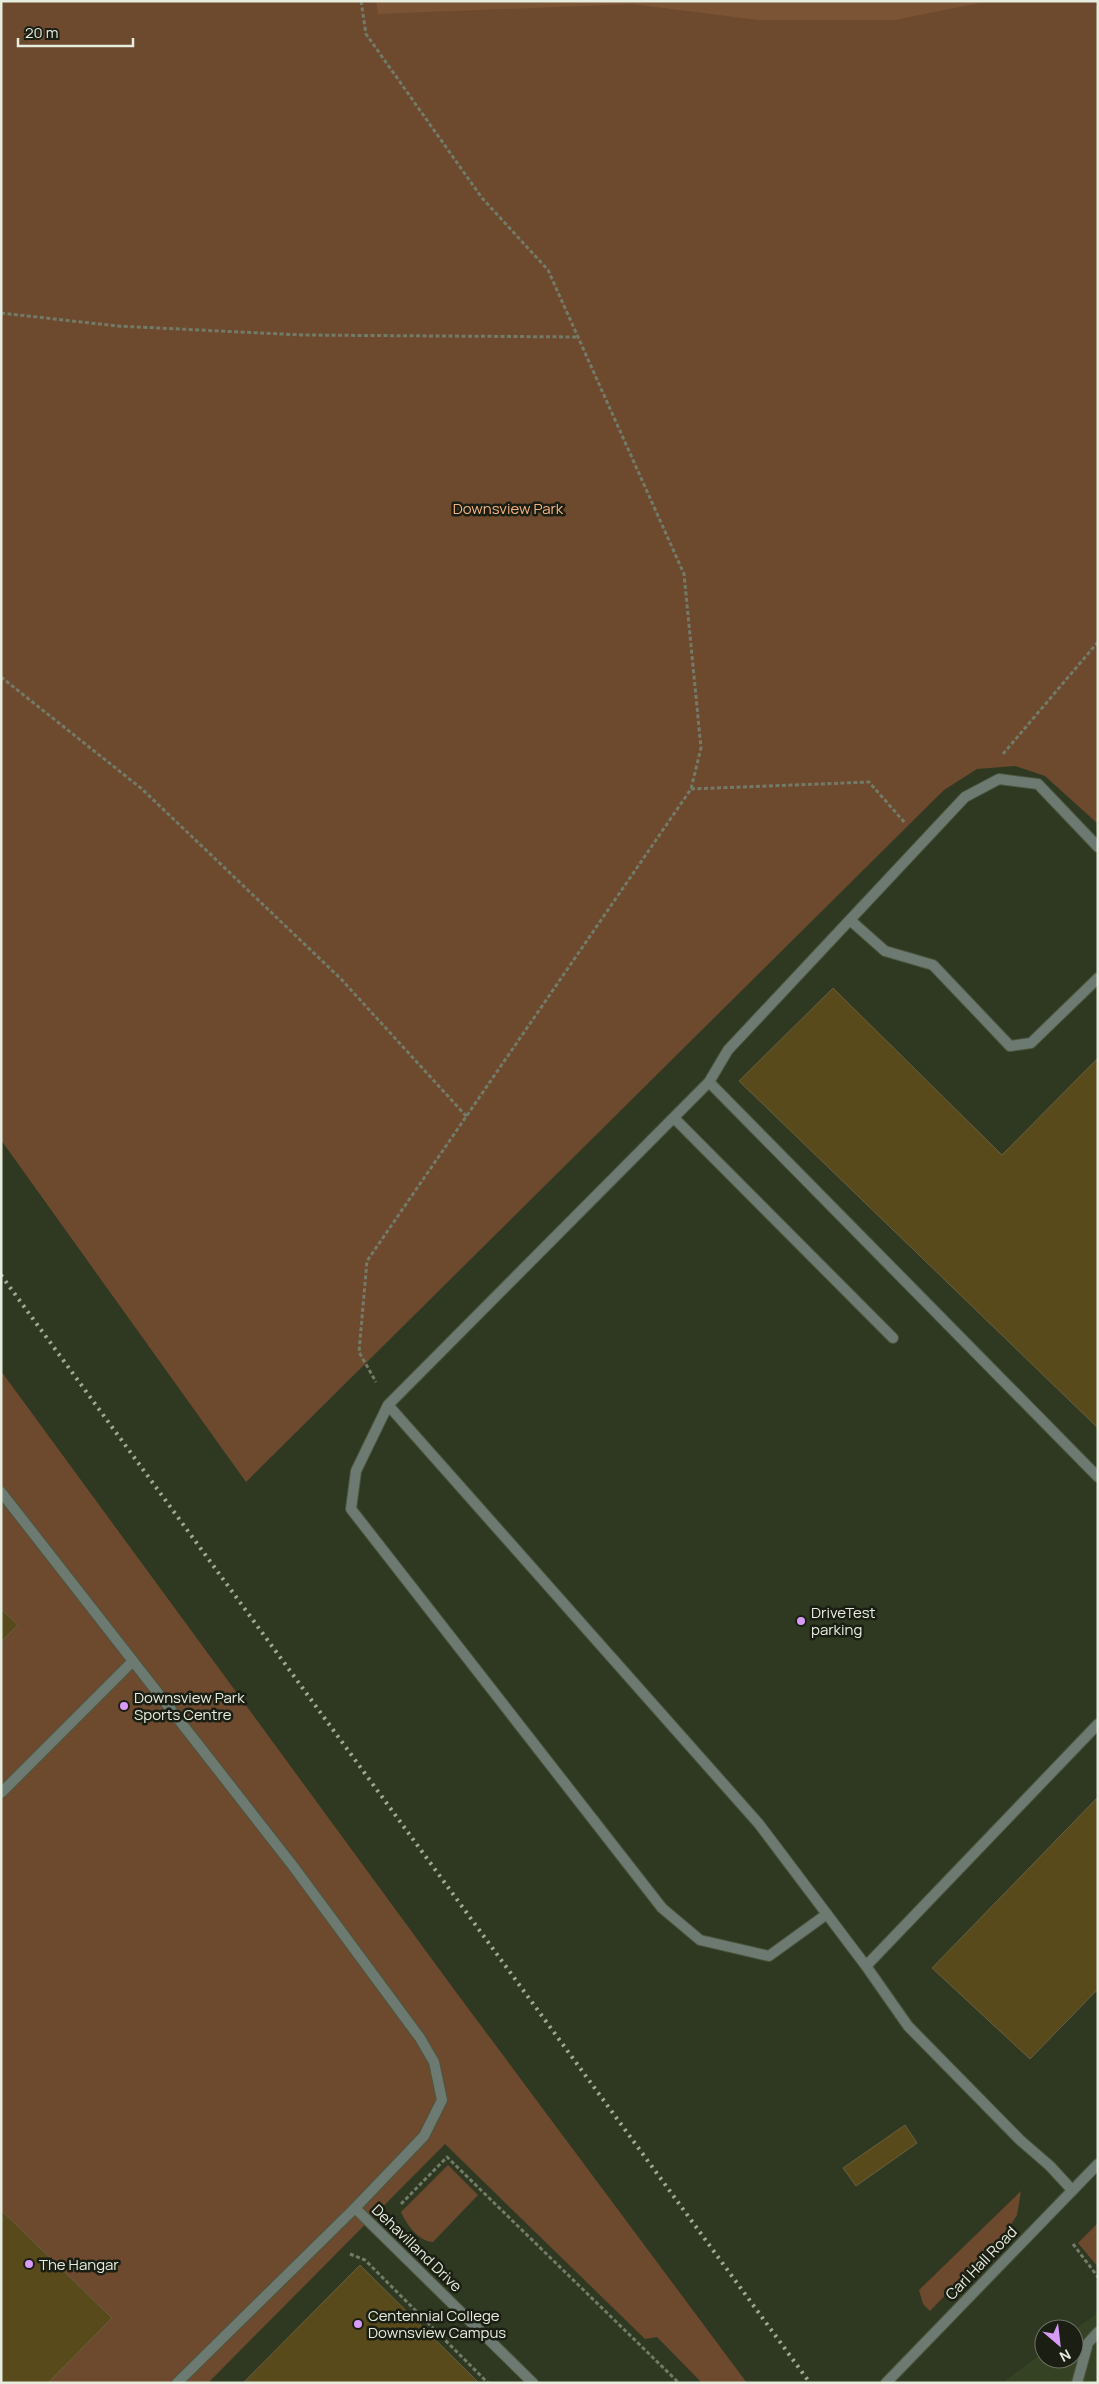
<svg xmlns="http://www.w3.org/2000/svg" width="1099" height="2384" font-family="Manrope,sans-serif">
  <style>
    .built { fill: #354223 }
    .green { fill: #6d492e }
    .forest { fill: #7b5436 }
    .building { fill: #584a1a; stroke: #685f43 }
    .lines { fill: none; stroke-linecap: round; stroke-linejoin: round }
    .lane-casing { stroke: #4c563f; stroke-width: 12 }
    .street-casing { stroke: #4c563f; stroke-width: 12 }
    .path { stroke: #727b67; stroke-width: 3; stroke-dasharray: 4 2.5; stroke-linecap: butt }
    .lane { stroke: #6c7a72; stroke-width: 10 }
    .street { stroke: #6c7a72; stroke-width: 10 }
    .rail { stroke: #a0a896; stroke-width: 4; stroke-dasharray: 2.5 5; stroke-linecap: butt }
    .poi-dot { fill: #d89bf8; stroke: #1a1e13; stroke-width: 2 }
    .labels { text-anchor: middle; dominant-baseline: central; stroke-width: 5; stroke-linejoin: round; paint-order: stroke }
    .park-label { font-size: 15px; fill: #f2b181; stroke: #1a1e13 }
    .poi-label { font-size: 15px; fill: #e6edde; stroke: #1a1e13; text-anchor: start }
    .street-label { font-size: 15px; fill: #e6edde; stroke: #1a1e13 }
  </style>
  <rect width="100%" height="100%" fill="#2f3921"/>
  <!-- built -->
  <path class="built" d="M 1098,2313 L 1098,2383 L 1002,2383 L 1044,2352 L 1044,2359 L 1074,2359 L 1074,2330 Z"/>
  <!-- green -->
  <path class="green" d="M 1,1 L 1098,1 L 1098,824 L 1045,776 L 1015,766 L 977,769 L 944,790 L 246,1482 L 1,1140 Z
    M 1,1371 L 453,1988 L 747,2383 L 702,2383 L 657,2337 L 645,2339 L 445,2144 L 208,2383 L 1,2383 Z
    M 448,2165 L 478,2195 L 433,2242 C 418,2241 407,2225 401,2212 Z
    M 1021,2191 L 1017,2215 L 1007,2231 L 930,2311 L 923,2304 L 919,2290 Z
    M 1098,2223 L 1098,2267 L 1078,2243 Z"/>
  <!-- forest -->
  <path class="forest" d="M 376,1 L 989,1 L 895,20 L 758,20 L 632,4 L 378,14 Z"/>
  <!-- building -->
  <path class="building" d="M 833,988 L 1002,1155 L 1098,1058 L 1098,1428 L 739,1081 Z
    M 1,1609 L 18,1625 L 1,1642 Z
    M 1098,1797 L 1098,1989 L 1030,2059 L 932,1968 Z
    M 905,2125 L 917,2143 L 856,2186 L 843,2168 Z
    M 1,2210 L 112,2318 L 48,2383 L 1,2383 Z
    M 360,2265 L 479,2383 L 243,2383 Z"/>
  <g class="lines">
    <defs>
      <path id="lane" d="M 850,920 L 885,951 L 933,965 L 1010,1046 L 1031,1043 L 1098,978
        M 709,1082 L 1098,1477
        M 674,1118 L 893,1338
        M 388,1405 L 356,1471 L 351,1509 L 662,1908 L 700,1940 L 769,1956 L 827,1914
        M 1,1492 L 293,1866 L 420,2038 L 434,2062 L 442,2100 L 424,2136 L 355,2208
        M 1,1793 L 132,1662
        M 866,1966 L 1098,1724
        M 1072,2190 L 1050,2166 L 1020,2140 L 908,2026 L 866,1966 L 759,1824 L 388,1405 L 709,1082 L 728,1050 L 965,797 L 999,779 L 1038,784 L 1098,847
        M 1077,2383 L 1088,2343 L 1098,2332"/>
      <path id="street" d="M 177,2383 L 355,2208 L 533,2383
        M 886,2383 L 1098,2164"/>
    </defs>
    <!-- lane casing -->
    <use href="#lane" class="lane-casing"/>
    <!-- street casing -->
    <use href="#street" class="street-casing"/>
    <!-- path -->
    <path class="path" d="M 361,1 L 366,34 L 482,198 L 548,270 L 684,574 L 701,748 L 691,789 L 367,1261 L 359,1352 L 376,1382
      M 1,313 L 117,326 L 302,335 L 578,337
      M 1,677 L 142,789 L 341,979 L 467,1117
      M 1003,754 L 1098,642
      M 691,789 L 869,782 L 906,824
      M 401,2204 L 447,2157 L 679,2383
      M 1073,2244 L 1098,2277
      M 350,2254 L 365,2260 L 488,2383"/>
    <!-- lane -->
    <use href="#lane" class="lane"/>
    <!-- street -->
    <use href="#street" class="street"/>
    <!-- rail -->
    <path class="rail" d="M 1,1275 L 810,2383"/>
  </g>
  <!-- markers -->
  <g class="poi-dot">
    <circle cx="801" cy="1621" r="5"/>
    <circle cx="124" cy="1706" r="5"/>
    <circle cx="29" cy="2264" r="5"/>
    <circle cx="358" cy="2324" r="5"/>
  </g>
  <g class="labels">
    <!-- park labels -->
    <g class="park-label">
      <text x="508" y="508">Downsview Park</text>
    </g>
    <!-- poi labels -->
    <g class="poi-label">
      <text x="811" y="1612">DriveTest<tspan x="811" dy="17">parking</tspan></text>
      <text x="134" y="1697">Downsview Park<tspan x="134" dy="17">Sports Centre</tspan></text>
      <text x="39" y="2264">The Hangar</text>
      <text x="368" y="2315">Centennial College<tspan x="368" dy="17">Downsview Campus</tspan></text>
    </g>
    <!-- street labels -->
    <g class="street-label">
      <text transform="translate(417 2248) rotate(44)">Dehavilland Drive</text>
      <text transform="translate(981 2263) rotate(-46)">Carl Hall Road</text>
    </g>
  </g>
  <!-- border -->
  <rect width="1099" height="2384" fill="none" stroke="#e6edde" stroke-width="5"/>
  <!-- north arrow -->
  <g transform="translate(1059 2344) rotate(152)"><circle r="24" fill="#1a1e13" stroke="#6c7164"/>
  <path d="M0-4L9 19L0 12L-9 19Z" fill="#d89bf8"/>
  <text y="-8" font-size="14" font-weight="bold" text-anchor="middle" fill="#e6edde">N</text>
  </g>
  <!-- scale -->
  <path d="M18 38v8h115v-8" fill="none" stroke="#e6edde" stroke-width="2.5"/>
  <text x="25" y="38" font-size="15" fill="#e6edde" stroke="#1a1e13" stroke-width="4" paint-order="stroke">20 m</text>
</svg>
